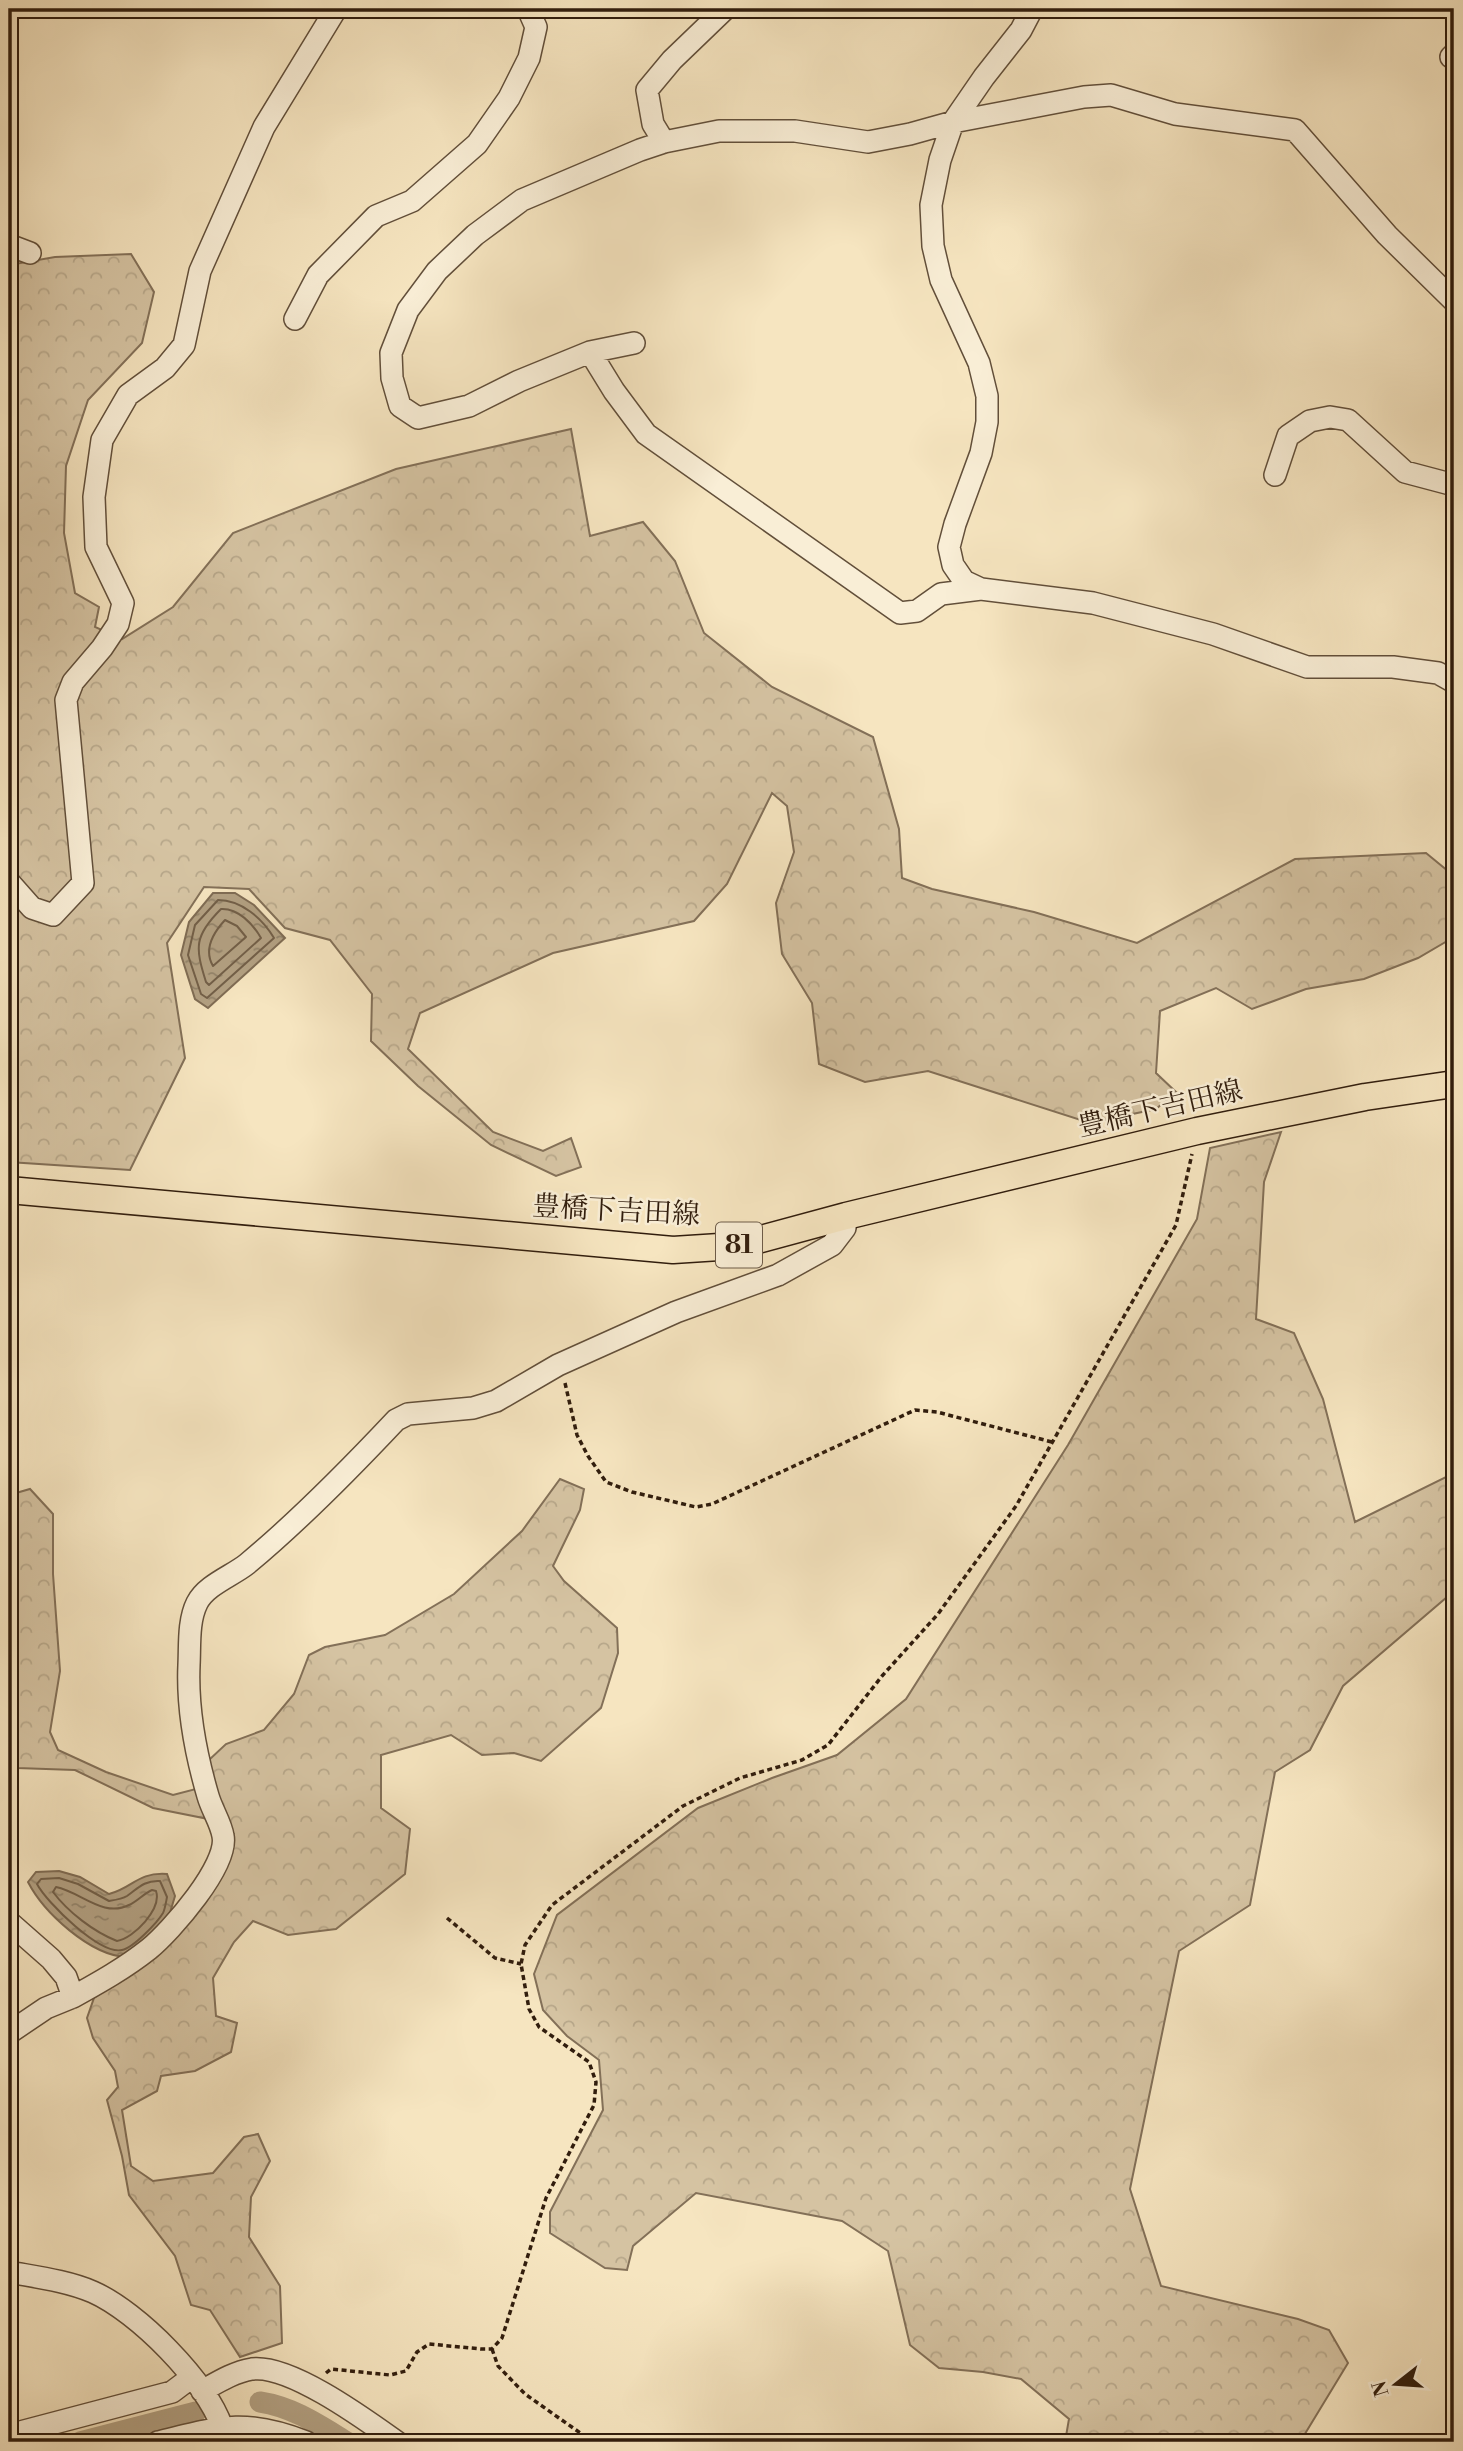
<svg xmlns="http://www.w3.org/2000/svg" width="1463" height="2451" font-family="'Libre Bodoni','Noto Serif JP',serif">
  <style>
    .forest { fill: url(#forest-crowns); stroke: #837058; stroke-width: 2 }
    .water { fill: url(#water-ripples); stroke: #7f6c54; stroke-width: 2 }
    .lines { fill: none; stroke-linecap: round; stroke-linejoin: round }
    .shore { stroke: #725f48; stroke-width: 2 }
    .canal { stroke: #b3a183; stroke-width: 21 }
    .minor-casing { stroke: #624f3a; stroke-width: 24 }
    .major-casing { stroke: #311d0d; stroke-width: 29 }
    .path { stroke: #311d0d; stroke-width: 3.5; stroke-dasharray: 5 3.5; stroke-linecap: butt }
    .minor { stroke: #f9eed6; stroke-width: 21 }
    .major { stroke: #f6e5c0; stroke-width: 26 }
    .labels { text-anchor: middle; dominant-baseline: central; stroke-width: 5; stroke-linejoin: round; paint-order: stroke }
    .shield { fill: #f9eed6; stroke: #6d5c49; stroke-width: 2 }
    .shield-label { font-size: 26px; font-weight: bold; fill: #311d0d }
    .street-label { font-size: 28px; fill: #311d0d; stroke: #f9eed6 }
  </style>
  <defs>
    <pattern id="forest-crowns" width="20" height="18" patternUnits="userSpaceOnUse" patternTransform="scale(1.75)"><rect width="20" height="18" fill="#d5c3a2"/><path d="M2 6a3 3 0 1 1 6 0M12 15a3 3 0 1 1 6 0" fill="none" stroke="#b7a78a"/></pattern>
    <pattern id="water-ripples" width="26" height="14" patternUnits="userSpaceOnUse" patternTransform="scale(1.75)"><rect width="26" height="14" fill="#b3a183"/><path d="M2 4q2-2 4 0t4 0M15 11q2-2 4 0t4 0" fill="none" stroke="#92836a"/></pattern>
  </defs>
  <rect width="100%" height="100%" fill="#f6e5c0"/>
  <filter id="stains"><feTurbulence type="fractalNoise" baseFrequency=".00286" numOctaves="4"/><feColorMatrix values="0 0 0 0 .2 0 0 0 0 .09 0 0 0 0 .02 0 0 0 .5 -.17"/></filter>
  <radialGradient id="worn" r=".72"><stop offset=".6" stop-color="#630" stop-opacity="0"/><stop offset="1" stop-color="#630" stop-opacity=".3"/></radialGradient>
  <!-- forest -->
  <path class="forest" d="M 131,254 L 154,292 L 142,343 L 88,400 L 66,466 L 64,533 L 75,593 L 99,607 L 95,627 L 122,639 L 173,607 L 233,533 L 396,469 L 571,429 L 590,536 L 643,522 L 675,561 L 704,633 L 772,687 L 873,737 L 899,829 L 902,878 L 932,889 L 1034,912 L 1137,943 L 1295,859 L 1426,853 L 1454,876 L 1454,937 L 1418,958 L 1364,979 L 1306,989 L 1252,1009 L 1216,988 L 1160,1011 L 1156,1073 L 1176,1092 L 1156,1109 L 1090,1123 L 928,1071 L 865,1082 L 819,1064 L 812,1003 L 782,954 L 776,903 L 794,852 L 787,806 L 772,793 L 727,884 L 694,921 L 553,953 L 420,1013 L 408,1049 L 493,1132 L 543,1151 L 571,1138 L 581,1167 L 556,1176 L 491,1145 L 418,1086 L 371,1041 L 372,994 L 330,940 L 285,928 L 249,889 L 204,887 L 167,943 L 185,1058 L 130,1170 L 9,1162 L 9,265 L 55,257 Z
    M 1281,1132 L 1264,1182 L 1256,1319 L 1294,1333 L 1323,1399 L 1355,1522 L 1454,1473 L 1454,1591 L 1343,1686 L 1310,1750 L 1275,1772 L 1250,1905 L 1179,1951 L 1130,2189 L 1161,2286 L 1298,2319 L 1329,2330 L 1348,2363 L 1300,2442 L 1065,2442 L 1069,2419 L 1021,2379 L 983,2372 L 939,2368 L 910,2345 L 888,2251 L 842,2221 L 696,2193 L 633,2246 L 627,2270 L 605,2268 L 550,2233 L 550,2212 L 603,2110 L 599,2060 L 567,2036 L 543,2010 L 534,1974 L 557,1915 L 698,1808 L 772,1778 L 837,1755 L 906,1699 L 1068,1445 L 1197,1219 L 1210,1148 Z
    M 560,1479 L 584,1489 L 580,1510 L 553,1566 L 564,1581 L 617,1628 L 618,1653 L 601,1708 L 541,1761 L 514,1753 L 482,1755 L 451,1735 L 381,1755 L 381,1808 L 410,1829 L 405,1874 L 336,1929 L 288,1935 L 253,1921 L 234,1942 L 213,1978 L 216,2016 L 237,2023 L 231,2052 L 195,2071 L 161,2076 L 157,2091 L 122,2110 L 131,2166 L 153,2181 L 213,2173 L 244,2137 L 258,2134 L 270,2161 L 251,2197 L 249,2237 L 280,2286 L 282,2343 L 240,2357 L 210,2310 L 191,2305 L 175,2256 L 129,2195 L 122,2156 L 107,2100 L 118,2087 L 115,2071 L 93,2038 L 87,2018 L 94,1998 L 132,1972 L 227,1851 L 208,1819 L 153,1808 L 75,1770 L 17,1768 L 9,1761 L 9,1495 L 30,1489 L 53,1514 L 53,1574 L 60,1671 L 50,1732 L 58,1750 L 106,1772 L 173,1795 L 200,1788 L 210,1759 L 226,1744 L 264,1730 L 294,1694 L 309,1655 L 325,1647 L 385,1635 L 454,1594 L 522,1531 Z"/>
  <!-- water -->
  <path class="water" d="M 213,893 L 235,893 L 254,905 L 285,938 L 208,1008 L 195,999 L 181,955 L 189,922 Z
    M 59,1871 L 80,1877 L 109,1894 C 133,1888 137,1872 167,1874 L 175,1896 L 169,1916 L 126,1957 C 90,1955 44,1913 28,1882 L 36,1872 Z"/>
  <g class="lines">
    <!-- shore -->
    <path class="shore" d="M 218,900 C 241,900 262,918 274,938 L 207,998 L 201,994 L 188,955 L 195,925 Z
      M 221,909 C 238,908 253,924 261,938 L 209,985 L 206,982 C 195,947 194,936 221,909 Z
      M 225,920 L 237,926 L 246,937 L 213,966 C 203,949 213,933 225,920 Z
      M 59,1878 L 78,1884 L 109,1901 C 115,1900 122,1899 127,1896 C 138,1888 145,1880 160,1881 L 167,1897 C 166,1902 165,1909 163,1913 C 157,1923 133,1948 122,1950 C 100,1955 47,1903 37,1884 L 41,1879 Z
      M 56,1887 C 81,1892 103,1918 129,1905 C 138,1901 143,1894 152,1890 L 156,1891 C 162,1909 134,1938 117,1941 C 94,1932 68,1912 53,1892 Z"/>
    <!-- canal -->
    <path class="canal" d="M 260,2402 C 293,2407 319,2425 347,2442
      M 80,2442 L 196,2412"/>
    <defs>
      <path id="minor" d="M 1032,9 L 1021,30 L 984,77 L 953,122 L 940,160 L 931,205 L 933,246 L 941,280 L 979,363 L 987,396 L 987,422 L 981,453 L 955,524 L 949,547 L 953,565 L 964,581 L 981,589 L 1093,603 L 1213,634 L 1307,667 L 1393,667 L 1438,673 L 1454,682
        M 1451,57 L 1454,54
        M 664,142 L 653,124 L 647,90 L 672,60 L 725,9
        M 9,245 L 30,253
        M 295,319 L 318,275 L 376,216 L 412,201 L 477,144 L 509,98 L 529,58 L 536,27 L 528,9
        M 634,343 L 590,352 L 519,381 L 469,406 L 418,418 L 400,406 L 392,378 L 391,353 L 408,310 L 437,271 L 475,235 L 522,200 L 640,150 L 664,142 L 719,131 L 795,131 L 868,142 L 910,134 L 953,122 L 1084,97 L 1111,95 L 1175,114 L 1295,130 L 1387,235 L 1454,301
        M 590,352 L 614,391 L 646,434 L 900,613 L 917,611 L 941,594 L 981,589
        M 1275,475 L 1288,436 L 1310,421 L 1330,417 L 1348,420 L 1405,472 L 1454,485
        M 9,882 L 32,908 L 53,915 L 83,883 L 66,700 L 73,682 L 102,648 L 118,624 L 123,603 L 96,547 L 94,497 L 102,440 L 128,395 L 165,368 L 184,345 L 200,271 L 264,127 L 336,9
        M 9,1922 L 51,1959 L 66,1977 L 73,1997 L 46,2008 L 9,2033
        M 73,1997 C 100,1982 125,1968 149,1949 C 171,1931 229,1865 223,1836 C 221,1823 212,1810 208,1796 C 196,1755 187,1709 189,1665 C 190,1645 188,1621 197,1603 C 206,1585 232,1576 247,1564 C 300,1520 349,1470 396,1420 L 408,1414 L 473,1408 L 496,1401 L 558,1365 L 676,1312 L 778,1275 L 832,1245 L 845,1228 L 846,1216
        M 9,2272 C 36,2277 68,2281 93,2292 C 138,2312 206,2381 222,2427
        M 202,2391 C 218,2382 234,2372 252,2369 C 290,2364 366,2420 397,2442
        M 9,2435 L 172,2392 L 192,2377
        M 158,2442 C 219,2427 245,2418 306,2442"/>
      <path id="major" d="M 9,1190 L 673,1250 L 735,1246 L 846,1216 L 1197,1131 L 1365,1097 L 1454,1084"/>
    </defs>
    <!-- minor casing -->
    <use href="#minor" class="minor-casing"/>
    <!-- major casing -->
    <use href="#major" class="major-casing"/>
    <!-- path -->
    <path class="path" d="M 565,1383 L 577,1435 L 588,1456 L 606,1482 L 632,1492 L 696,1507 L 712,1504 L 915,1410 L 937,1412 L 1052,1442
      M 447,1918 L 495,1958 L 521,1964
      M 492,2349 L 498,2366 L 525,2394 L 593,2442
      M 326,2373 L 331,2369 L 390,2375 L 406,2371 L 417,2352 L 429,2344 L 481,2349 L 492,2349 L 502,2338 L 546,2198 L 594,2105 L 596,2082 L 589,2062 L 539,2027 L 529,2009 L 521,1964 L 525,1945 L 552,1905 L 683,1806 L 740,1778 L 802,1760 L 828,1745 L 882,1676 L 938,1614 L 1016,1506 L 1176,1225 L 1192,1154"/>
    <!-- minor -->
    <use href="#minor" class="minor"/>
    <!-- major -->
    <use href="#major" class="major"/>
  </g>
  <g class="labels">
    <!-- shield labels -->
    <rect class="shield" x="716" y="1222.5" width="46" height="45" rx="5"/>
    <g class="shield-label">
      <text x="739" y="1245">81</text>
    </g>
    <!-- street labels -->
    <g class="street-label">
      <text transform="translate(1160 1109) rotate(-13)">豊橋下吉田線</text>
      <text transform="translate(616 1211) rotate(3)">豊橋下吉田線</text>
    </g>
  </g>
  <!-- margin -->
  <rect width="1463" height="2451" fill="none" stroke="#f6e5c0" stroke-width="35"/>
  <rect x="10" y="10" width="1442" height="2430" fill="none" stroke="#311d0d" stroke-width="3.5"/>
  <rect x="18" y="18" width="1428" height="2416" fill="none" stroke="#311d0d" stroke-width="2"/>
  <!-- north arrow -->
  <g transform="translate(1396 2384) rotate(253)" stroke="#f9eed6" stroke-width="5" paint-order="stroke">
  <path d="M0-5L12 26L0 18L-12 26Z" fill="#311d0d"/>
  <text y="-10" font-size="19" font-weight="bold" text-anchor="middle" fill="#311d0d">N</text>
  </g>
  <rect width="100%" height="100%" filter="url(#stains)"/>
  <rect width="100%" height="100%" fill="url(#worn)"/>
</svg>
